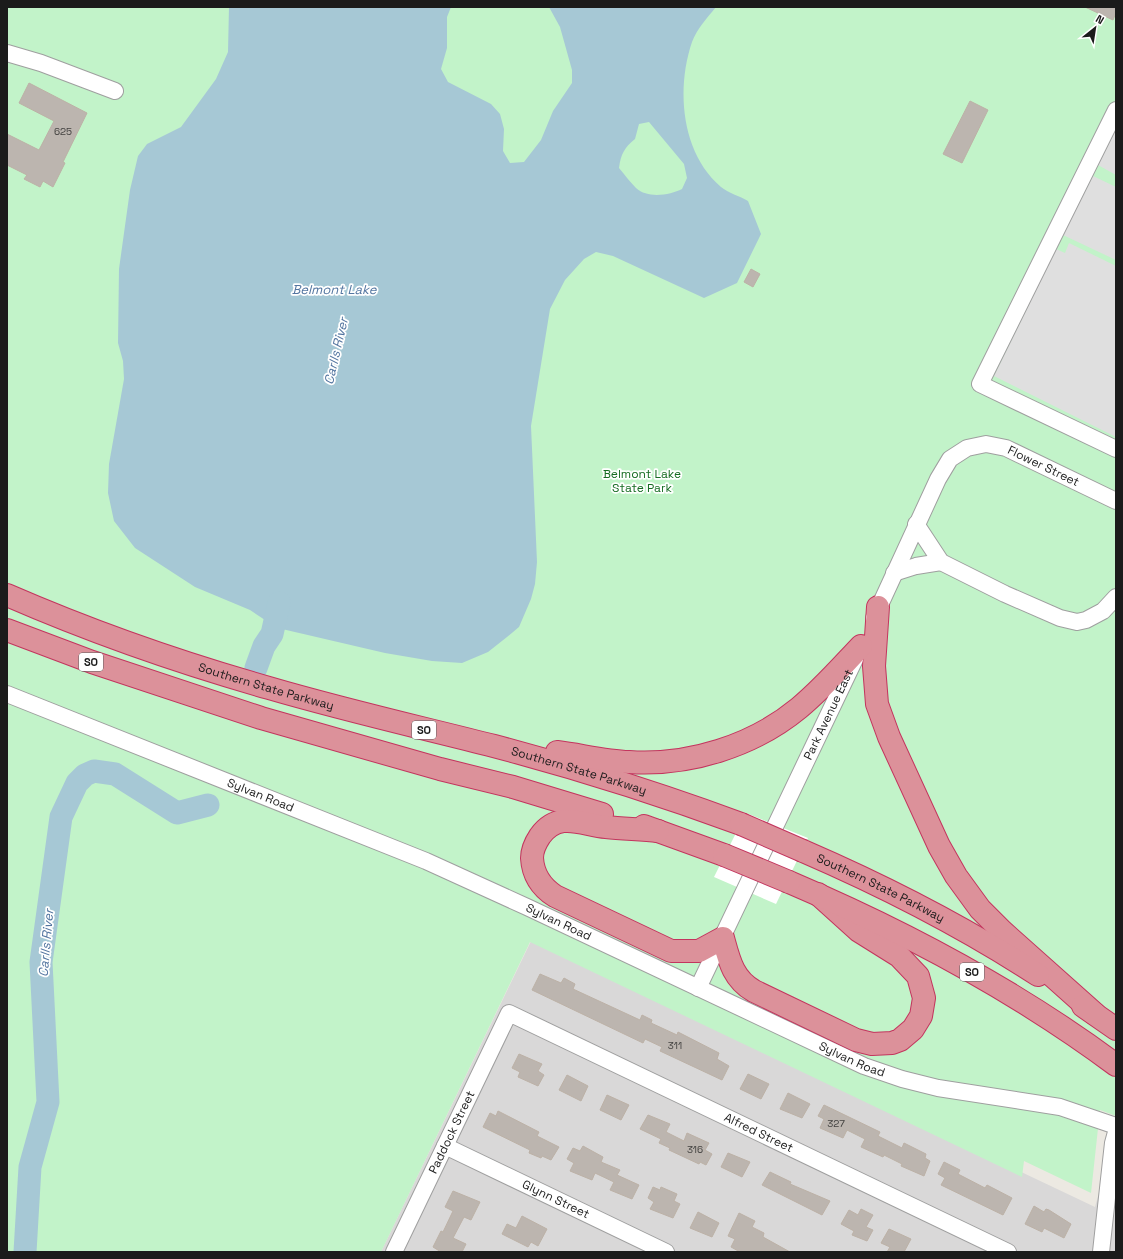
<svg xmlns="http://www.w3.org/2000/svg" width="1123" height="1259" font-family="'Space Grotesk',sans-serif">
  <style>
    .residential { fill: #d9d8d8 }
    .park { fill: #c2f3c9 }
    .parking { fill: #dfdfdf }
    .water { fill: #a6c8d5; fill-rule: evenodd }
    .pier { fill: #fff }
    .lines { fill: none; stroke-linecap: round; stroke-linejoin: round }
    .river { stroke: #a6c8d5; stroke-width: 23 }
    .building { fill: #bcb5af; stroke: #bcb1a6 }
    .minor-casing { stroke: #9f9f9f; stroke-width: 18 }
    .highway-casing { stroke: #c3355e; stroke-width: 24 }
    .minor { stroke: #fff; stroke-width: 16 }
    .highway { stroke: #dc919a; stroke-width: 22 }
    .highway-bridge-casing { stroke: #c3355e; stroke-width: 24; stroke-linecap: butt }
    .highway-bridge { stroke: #dc919a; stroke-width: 22 }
    .labels { text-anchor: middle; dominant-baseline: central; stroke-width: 3.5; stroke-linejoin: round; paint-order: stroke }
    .number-label { font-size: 10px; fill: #434240 }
    .shield { fill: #fff; stroke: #5f5f5f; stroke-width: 1 }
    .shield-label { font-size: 11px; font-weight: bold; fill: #1b1b1b }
    .street-label { font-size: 12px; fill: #1b1b1b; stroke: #fff }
    .park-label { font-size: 12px; fill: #166c22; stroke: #fff }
    .water-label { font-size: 13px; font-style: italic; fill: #5375a0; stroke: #fff }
  </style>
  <rect width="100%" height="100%" fill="#ece9e2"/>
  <!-- residential -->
  <path class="residential" d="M 532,939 L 1095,1207 L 1116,1132 L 1116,1252 L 381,1252 Z"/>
  <!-- park -->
  <path class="park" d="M 7,7 L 1116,7 L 1116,1116 L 1100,1110 L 1091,1193 L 1024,1161 L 1022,1177 L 530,942 L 381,1252 L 7,1252 Z"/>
  <!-- parking -->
  <path class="parking" d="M 1116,129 L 1116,175 L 1098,165 Z
    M 1093,176 L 1116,187 L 1116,260 L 1063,235 Z
    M 1069,243 L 1116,266 L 1116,437 L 994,376 L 1056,249 L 1065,253 Z"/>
  <!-- water -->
  <path class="water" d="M 229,7 L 451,7 L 447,17 L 447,48 L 441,69 L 448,82 L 491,104 L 500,114 L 504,129 L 503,151 L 510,163 L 524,162 L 541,140 L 553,111 L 572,83 L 572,70 L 560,27 L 549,7 L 716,7 C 707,18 697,29 692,42 C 676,89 681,153 721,187 C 728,193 740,196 748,201 L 761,234 L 737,283 L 704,298 L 613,256 L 596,252 L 584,259 L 565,280 L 550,309 L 531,426 L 537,562 L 535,584 L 531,599 L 519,627 L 507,637 L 488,652 L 462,663 L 432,661 L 385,653 L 282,629 L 276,636 L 267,632 L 268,622 L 250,610 L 195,587 L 135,548 L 114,521 L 108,493 L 109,464 L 124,379 L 123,361 L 118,343 L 119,269 L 130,190 L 138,156 L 147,144 L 181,127 L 216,79 L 228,52 ZM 649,122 L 684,164 L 687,178 L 682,189 C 670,195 648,199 636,188 C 630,182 625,175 619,168 C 621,154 624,148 635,139 L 639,124 Z"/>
  <!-- pier -->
  <path class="pier" d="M 746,813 L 808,838 L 776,904 L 714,877 Z"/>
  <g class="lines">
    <!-- river -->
    <path class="river" d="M 256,668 L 264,646 L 272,634 L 279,603
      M 25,1252 L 30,1167 L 48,1102 L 41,962 L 61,817 L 77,783 L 85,775 L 94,771 L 115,774 L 177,813 L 208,805"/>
  </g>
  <!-- building -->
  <path class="building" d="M 1085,7 L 1116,7 L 1116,13 L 1113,20 Z
    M 29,83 L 87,113 L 63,162 L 65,163 L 53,187 L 43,181 L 40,187 L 24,179 L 27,175 L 7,165 L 7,134 L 39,150 L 54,121 L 19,103 Z
    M 970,101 L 988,110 L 962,163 L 943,154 Z
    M 751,269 L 760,274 L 753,287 L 744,282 Z
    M 540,974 L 561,983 L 564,978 L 575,984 L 573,989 L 640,1020 L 642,1015 L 652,1020 L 651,1023 L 677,1035 L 678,1032 L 719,1053 L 717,1059 L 729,1066 L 722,1080 L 660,1051 L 662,1047 L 645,1039 L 643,1043 L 532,990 Z
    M 519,1054 L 542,1064 L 538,1071 L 544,1075 L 538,1086 L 518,1077 L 520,1072 L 512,1068 Z
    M 748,1074 L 769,1084 L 761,1099 L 740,1089 Z
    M 567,1075 L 588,1086 L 581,1101 L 559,1090 Z
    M 788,1093 L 810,1104 L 802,1118 L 780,1109 Z
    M 607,1095 L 629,1105 L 621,1120 L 600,1110 Z
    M 824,1105 L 880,1132 L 878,1136 L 902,1148 L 904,1143 L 926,1154 L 925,1158 L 930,1161 L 924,1176 L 901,1166 L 902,1164 L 884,1155 L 883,1157 L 861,1147 L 865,1139 L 847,1130 L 843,1138 L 820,1128 L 824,1119 L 818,1116 Z
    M 498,1111 L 539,1132 L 537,1136 L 559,1147 L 551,1160 L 542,1156 L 541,1158 L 529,1153 L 530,1150 L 483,1127 L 490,1113 L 496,1116 Z
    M 648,1115 L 670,1124 L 666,1132 L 684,1141 L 687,1133 L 709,1143 L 705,1150 L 712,1154 L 706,1165 L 700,1162 L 699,1164 L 669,1150 L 670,1148 L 659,1143 L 661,1139 L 640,1129 Z
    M 583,1146 L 603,1157 L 601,1162 L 620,1170 L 617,1175 L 639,1185 L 632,1199 L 610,1190 L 614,1182 L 595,1173 L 592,1180 L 570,1171 L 574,1163 L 567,1159 L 573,1148 L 580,1151 Z
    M 728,1153 L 750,1162 L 742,1177 L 721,1167 Z
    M 944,1162 L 960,1170 L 958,1174 L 985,1188 L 987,1185 L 1012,1198 L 1003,1215 L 941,1185 L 945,1178 L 938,1174 Z
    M 770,1172 L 791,1182 L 790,1184 L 830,1201 L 822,1215 L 762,1185 Z
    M 653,1187 L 660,1190 L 661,1187 L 677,1194 L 674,1201 L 680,1204 L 673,1218 L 650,1209 L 654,1202 L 648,1198 Z
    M 453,1191 L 480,1202 L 471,1220 L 464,1217 L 453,1238 L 466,1244 L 462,1252 L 441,1252 L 433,1247 L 441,1231 L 443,1232 L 453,1211 L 445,1207 Z
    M 1034,1206 L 1044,1212 L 1046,1209 L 1049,1210 L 1071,1224 L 1064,1238 L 1044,1228 L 1042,1232 L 1025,1224 Z
    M 861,1209 L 873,1215 L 866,1227 L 873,1230 L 867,1241 L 852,1235 L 854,1231 L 841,1224 L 849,1210 L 858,1215 Z
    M 698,1212 L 719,1223 L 712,1237 L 690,1228 Z
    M 739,1213 L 755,1221 L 752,1227 L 764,1233 L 763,1237 L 790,1252 L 740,1252 L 731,1247 L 735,1239 L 728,1236 Z
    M 522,1216 L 547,1229 L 538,1246 L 531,1242 L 528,1247 L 502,1234 L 507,1224 L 516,1228 Z
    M 889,1229 L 911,1239 L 904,1252 L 887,1252 L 890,1247 L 881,1243 Z"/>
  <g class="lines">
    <defs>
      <g id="minor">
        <path d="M 7,53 L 41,63 L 115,91"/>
        <path d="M 1116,110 L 980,384 L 1116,449"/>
        <path d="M 916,524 L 941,562 L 1005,594 L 1060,618 L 1077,622 L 1086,620 L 1103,611 L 1116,597"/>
        <path d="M 894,573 L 916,566 L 941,562"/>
        <path id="s1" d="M 874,618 L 938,479 L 950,459 L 967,448 L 986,444 L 1006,448 L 1116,501"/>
        <path id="s2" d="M 7,694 L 426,861 L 527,907 L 864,1066 L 902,1079 L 938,1088 L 1060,1107 L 1116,1126"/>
        <path id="s3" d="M 698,988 L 855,659"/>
        <path id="s4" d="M 445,1146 L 666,1252"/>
        <path id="s5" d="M 394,1252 L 509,1013 L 1008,1252"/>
        <path d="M 1101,1252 L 1113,1143 L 1116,1132"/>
      </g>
      <g id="highway">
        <path id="s6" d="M 7,595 C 92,632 181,663 269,688 C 344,710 419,727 494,746 C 577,768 660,794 741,824"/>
        <path d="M 878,607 L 874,666 L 877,704 L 889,737 L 939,846 L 956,876 L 980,909 L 1002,931 L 1095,1014"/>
        <path d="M 7,630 L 92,662 L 261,718 L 440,769 L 513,787 L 602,814"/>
        <path d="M 557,752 C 581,755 605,761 629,762 C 689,766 753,746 799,708 C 822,689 841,667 861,646"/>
        <path d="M 644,826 L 724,855"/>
        <path d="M 658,831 C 641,829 623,829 606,827 C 582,825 559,810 540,836 C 536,842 532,850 532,858 C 533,875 541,887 555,896 L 671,951 L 699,951 L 723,938 C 729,960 733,979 754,991 L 856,1040 L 872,1044 L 892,1043 L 900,1040 L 913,1029 L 921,1016 L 924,998 L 918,976 L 899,956 L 859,931 L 818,894"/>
        <path id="s7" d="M 803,851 C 884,886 964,927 1038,975"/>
        <path d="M 789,882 C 904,931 1015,990 1116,1065"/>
        <path d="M 1083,1006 L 1116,1029"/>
      </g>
    </defs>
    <!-- minor casing -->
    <use href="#minor" class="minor-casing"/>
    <!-- highway casing -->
    <use href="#highway" class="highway-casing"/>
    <!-- minor -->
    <use href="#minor" class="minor"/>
    <!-- highway -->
    <use href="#highway" class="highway"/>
    <defs>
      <path id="highway-bridge" d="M 741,824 L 803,851
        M 724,855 L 789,882"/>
    </defs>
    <!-- highway-bridge casing -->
    <use href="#highway-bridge" class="highway-bridge-casing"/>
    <!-- highway-bridge -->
    <use href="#highway-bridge" class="highway-bridge"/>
  </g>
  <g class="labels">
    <!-- number labels -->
    <g class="number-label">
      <text x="63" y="131">625</text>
      <text x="675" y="1045">311</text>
      <text x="836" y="1123">327</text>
      <text x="695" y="1149">316</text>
    </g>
    <!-- shield labels -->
    <g class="shield">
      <rect x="79" y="653" width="24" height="18" rx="3"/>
      <rect x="412" y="721" width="24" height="18" rx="3"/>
      <rect x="960" y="963" width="24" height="18" rx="3"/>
    </g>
    <g class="shield-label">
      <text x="91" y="662">SO</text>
      <text x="424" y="730">SO</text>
      <text x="972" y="972">SO</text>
    </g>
    <!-- street labels -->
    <g class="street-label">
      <text stroke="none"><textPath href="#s1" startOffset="278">Flower Street</textPath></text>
      <text stroke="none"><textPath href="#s6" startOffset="275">Southern State Parkway</textPath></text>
      <text stroke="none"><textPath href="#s3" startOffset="303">Park Avenue East</textPath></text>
      <text stroke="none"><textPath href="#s6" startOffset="599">Southern State Parkway</textPath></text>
      <text stroke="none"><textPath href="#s2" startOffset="273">Sylvan Road</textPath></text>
      <text stroke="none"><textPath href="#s7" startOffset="86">Southern State Parkway</textPath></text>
      <text stroke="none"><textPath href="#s2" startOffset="597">Sylvan Road</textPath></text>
      <text stroke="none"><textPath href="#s2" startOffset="921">Sylvan Road</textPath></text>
      <text stroke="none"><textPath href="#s5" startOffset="133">Paddock Street</textPath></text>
      <text stroke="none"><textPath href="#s5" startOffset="542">Alfred Street</textPath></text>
      <text stroke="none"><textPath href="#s4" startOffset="123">Glynn Street</textPath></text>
    </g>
    <!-- park labels -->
    <g class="park-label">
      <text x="642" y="474">Belmont Lake<tspan x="642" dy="14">State Park</tspan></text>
    </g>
    <!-- water labels -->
    <g class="water-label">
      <text x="334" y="289">Belmont Lake</text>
      <text transform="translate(336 351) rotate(-77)">Carlls River</text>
      <text transform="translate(46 943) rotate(-85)">Carlls River</text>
    </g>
  </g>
  <!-- border -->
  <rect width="1123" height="1259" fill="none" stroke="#1b1b1b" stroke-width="16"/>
  <!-- north arrow -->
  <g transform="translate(1095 28) rotate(30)" stroke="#ffffff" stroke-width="3" paint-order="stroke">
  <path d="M0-3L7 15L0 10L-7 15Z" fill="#1b1b1b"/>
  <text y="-6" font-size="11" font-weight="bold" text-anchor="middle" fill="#1b1b1b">N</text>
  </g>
</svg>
